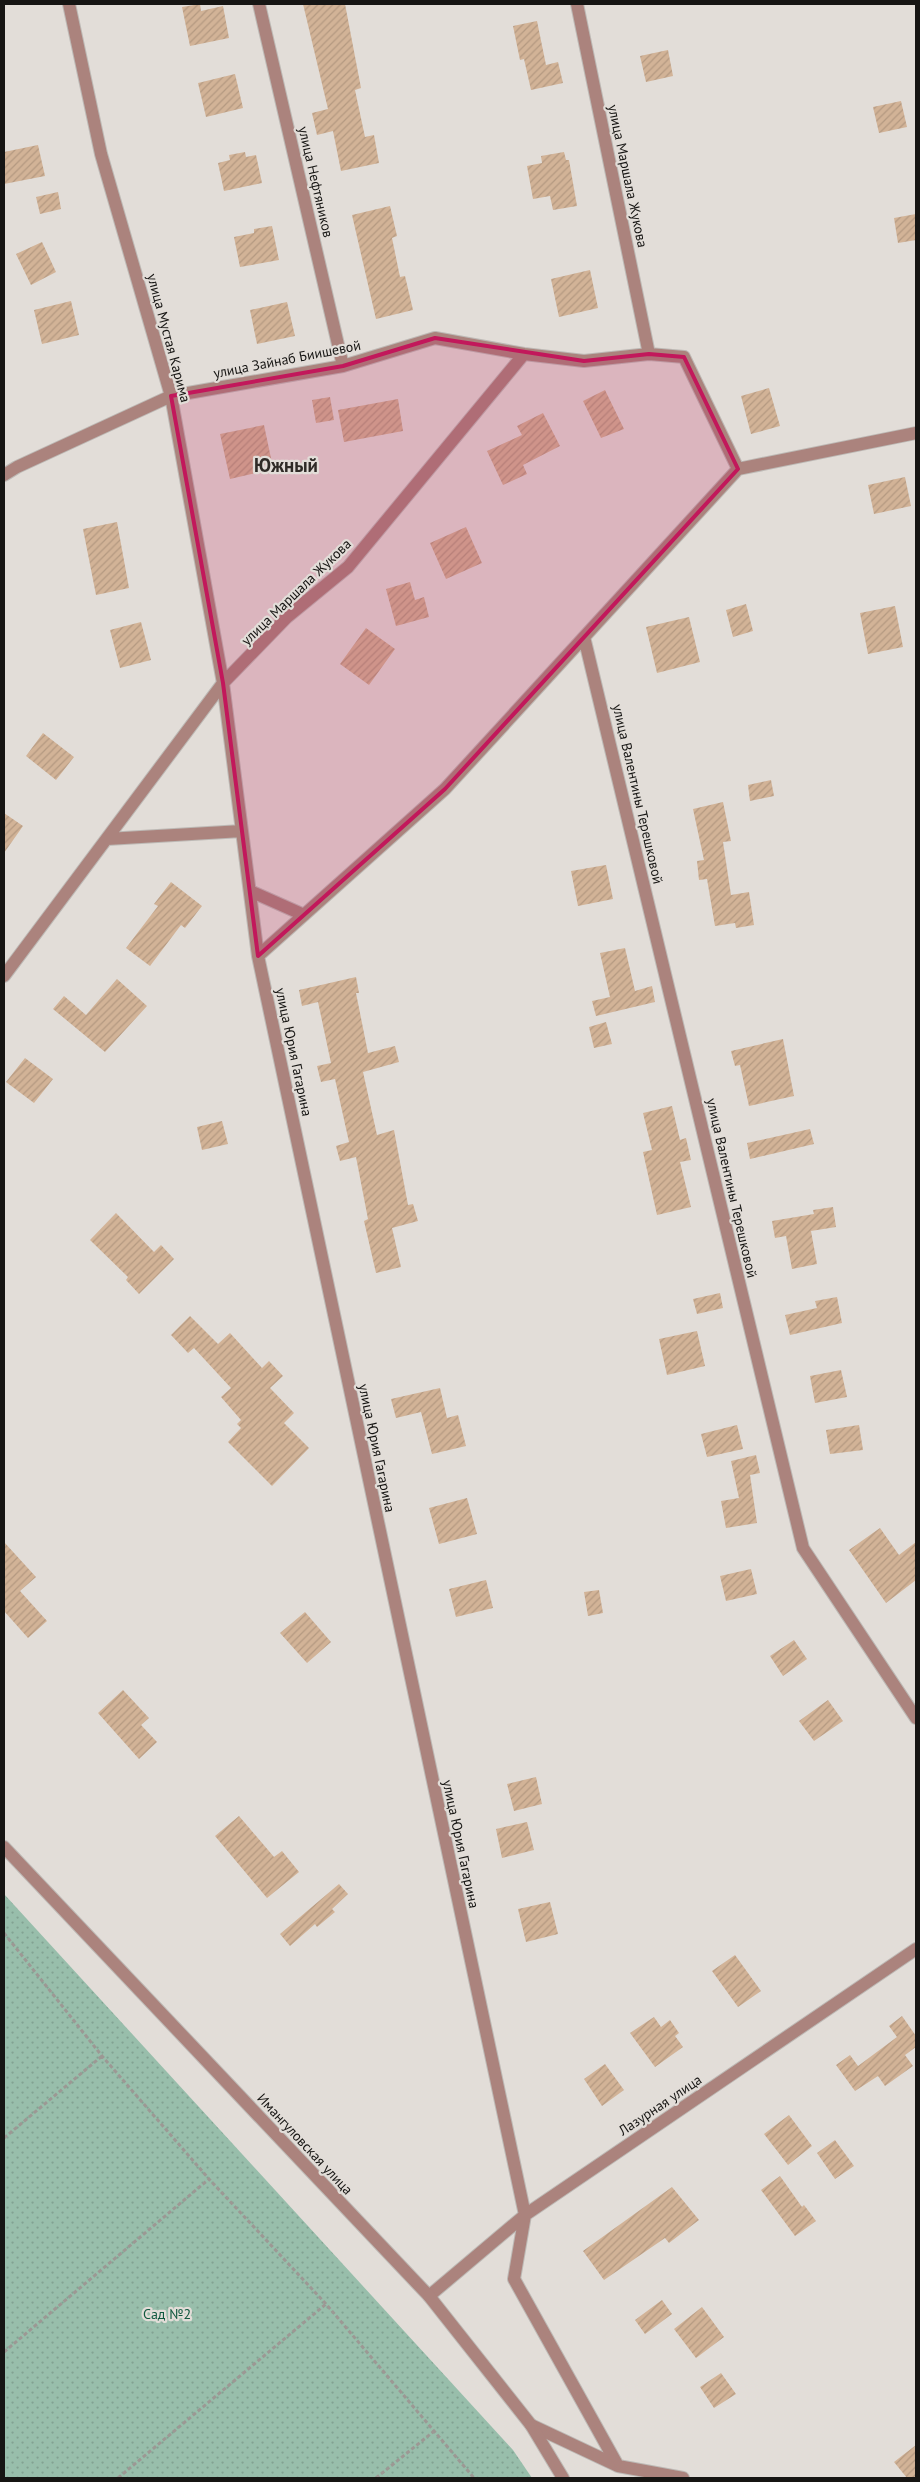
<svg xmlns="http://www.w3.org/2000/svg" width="920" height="2482" font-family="'PT Sans',sans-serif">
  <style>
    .park { fill: url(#park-dots) }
    .building { fill: url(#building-hatch) }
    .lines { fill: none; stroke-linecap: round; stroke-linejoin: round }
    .minor-casing { stroke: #bdb9b5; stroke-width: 14 }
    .tertiary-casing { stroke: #bdb9b5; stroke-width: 14 }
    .path { stroke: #9c9894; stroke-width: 3; stroke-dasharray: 4 2.5; stroke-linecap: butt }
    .minor { stroke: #ab837d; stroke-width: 12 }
    .tertiary { stroke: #ab837d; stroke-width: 12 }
    .marked { fill: #c2185b; fill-opacity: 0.2; stroke: #c2185b; stroke-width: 4; stroke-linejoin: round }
    .labels { text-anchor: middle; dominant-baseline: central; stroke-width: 4.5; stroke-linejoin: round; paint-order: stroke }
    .street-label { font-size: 14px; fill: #161513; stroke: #e2ddd8 }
    .park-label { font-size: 14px; fill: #0e573d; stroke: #e2ddd8 }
    .district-label { font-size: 19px; font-weight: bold; fill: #2f2b27; stroke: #e2ddd8 }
  </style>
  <defs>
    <pattern id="park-dots" width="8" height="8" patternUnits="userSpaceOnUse" patternTransform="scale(1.25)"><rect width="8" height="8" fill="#98beab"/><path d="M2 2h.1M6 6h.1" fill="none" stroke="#82a292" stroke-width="1.8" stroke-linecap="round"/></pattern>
    <pattern id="building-hatch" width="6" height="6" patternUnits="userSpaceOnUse" patternTransform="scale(1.25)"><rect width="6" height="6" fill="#d2b397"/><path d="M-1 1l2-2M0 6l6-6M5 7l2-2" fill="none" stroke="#b49981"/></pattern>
  </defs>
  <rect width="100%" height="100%" fill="#e2ddd8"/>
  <!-- park -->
  <path class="park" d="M 4,1894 L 513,2450 L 532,2478 L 4,2478 Z"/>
  <!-- building -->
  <path class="building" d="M 200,4 L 201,11 L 223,6 L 229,38 L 190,46 L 182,7 Z
    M 303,4 L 345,4 L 361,88 L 355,90 L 365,137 L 374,135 L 379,163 L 341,171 L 333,131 L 317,135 L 312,113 L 328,109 Z
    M 537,21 L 546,65 L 558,62 L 563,83 L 531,90 L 524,59 L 520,60 L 513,26 Z
    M 668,50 L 673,76 L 646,82 L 640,56 Z
    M 235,74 L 243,108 L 206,117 L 198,83 Z
    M 901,101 L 907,127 L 879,133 L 873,107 Z
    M 38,145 L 45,176 L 4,184 L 4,152 Z
    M 245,152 L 246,157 L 256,155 L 262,183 L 224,191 L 218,163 L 230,160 L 229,155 Z
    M 564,152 L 566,160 L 569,160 L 577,206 L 553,210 L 550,196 L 533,199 L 527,166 L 542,163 L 541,156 Z
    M 58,192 L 61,209 L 40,214 L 36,197 Z
    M 390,206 L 397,236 L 392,238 L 400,277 L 405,276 L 413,310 L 376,319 L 352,215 Z
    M 916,214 L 916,240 L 898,243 L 894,218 Z
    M 272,226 L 279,260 L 240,267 L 234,237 L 254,233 L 254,229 Z
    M 42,242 L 56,272 L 31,285 L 16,254 Z
    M 590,270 L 598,308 L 559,317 L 551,279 Z
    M 71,301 L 79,335 L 42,344 L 34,310 Z
    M 287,302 L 295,336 L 257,344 L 250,310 Z
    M 769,388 L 780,426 L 751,434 L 741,396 Z
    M 605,390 L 624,429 L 601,438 L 583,401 Z
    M 330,397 L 334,420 L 316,423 L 312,400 Z
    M 398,399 L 403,431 L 344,442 L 338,410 Z
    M 543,413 L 560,446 L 523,465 L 527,474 L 503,485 L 487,451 L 522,435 L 517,426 Z
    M 264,425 L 272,463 L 255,467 L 256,473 L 230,479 L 220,434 Z
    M 905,477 L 911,506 L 874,514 L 868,485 Z
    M 117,522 L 129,588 L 96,595 L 83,529 Z
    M 466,527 L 482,563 L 446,579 L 430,543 Z
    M 410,582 L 415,600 L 424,597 L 429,617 L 396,626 L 386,589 Z
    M 746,604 L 753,631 L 733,637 L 726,610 Z
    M 895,606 L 903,647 L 868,654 L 860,613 Z
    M 689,617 L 700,662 L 657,673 L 646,627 Z
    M 141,622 L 151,660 L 120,668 L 110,630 Z
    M 366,628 L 395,649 L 369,685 L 340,664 Z
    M 43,733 L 74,757 L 56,780 L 26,756 Z
    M 771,780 L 774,796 L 750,801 L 748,785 Z
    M 723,802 L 731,841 L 723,842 L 731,895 L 749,892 L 754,925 L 736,928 L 735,923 L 715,926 L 707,879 L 699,880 L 697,861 L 704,860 L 693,809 Z
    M 4,813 L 23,826 L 4,853 Z
    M 606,865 L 613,899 L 578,906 L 571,871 Z
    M 171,882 L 202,906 L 185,928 L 181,925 L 150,966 L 126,948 L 158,906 L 154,904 Z
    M 625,948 L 635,991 L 652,986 L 655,1002 L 596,1016 L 592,1001 L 610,997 L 600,953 Z
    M 356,977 L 359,993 L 356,993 L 368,1053 L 395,1046 L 399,1062 L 363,1072 L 377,1135 L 394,1130 L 408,1205 L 413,1204 L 418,1221 L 392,1228 L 401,1267 L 376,1273 L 364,1221 L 368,1219 L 356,1157 L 340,1161 L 336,1146 L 349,1142 L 335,1079 L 321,1082 L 317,1066 L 331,1063 L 318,1002 L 302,1006 L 299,990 Z
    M 117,979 L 147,1006 L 105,1052 L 53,1009 L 64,996 L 86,1015 Z
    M 606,1022 L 612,1044 L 594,1048 L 589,1027 Z
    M 783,1039 L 794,1096 L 749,1106 L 740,1065 L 735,1066 L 731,1051 Z
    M 25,1058 L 53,1079 L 34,1103 L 6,1082 Z
    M 672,1106 L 680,1140 L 686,1138 L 691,1160 L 680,1162 L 691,1207 L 657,1215 L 643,1152 L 652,1150 L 643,1113 Z
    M 222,1121 L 228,1144 L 202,1150 L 197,1127 Z
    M 810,1129 L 814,1144 L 750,1159 L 747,1143 Z
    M 833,1207 L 836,1227 L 811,1231 L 817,1264 L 792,1269 L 786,1236 L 775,1238 L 772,1221 L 814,1214 L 813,1210 Z
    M 116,1213 L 154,1252 L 161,1245 L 174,1259 L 139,1294 L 126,1280 L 128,1277 L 90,1240 Z
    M 720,1293 L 723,1308 L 697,1314 L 693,1299 Z
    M 837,1297 L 842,1323 L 790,1335 L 785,1315 L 817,1308 L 815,1301 Z
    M 190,1316 L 218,1344 L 230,1333 L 262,1368 L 269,1361 L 283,1376 L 270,1388 L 294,1413 L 284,1423 L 309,1448 L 272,1486 L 228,1442 L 241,1428 L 237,1424 L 241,1420 L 221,1397 L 231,1388 L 194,1348 L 188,1353 L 171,1335 Z
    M 697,1331 L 705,1366 L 667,1375 L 659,1339 Z
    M 841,1370 L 847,1397 L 815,1403 L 810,1376 Z
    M 440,1388 L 447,1418 L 458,1415 L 466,1446 L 432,1454 L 421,1412 L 396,1418 L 391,1399 Z
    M 737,1425 L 743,1449 L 707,1457 L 701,1434 Z
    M 859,1425 L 863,1450 L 830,1454 L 826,1430 Z
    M 756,1455 L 760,1473 L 750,1475 L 757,1523 L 726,1528 L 721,1501 L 739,1498 L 731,1461 Z
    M 467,1498 L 477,1534 L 439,1544 L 429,1508 Z
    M 880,1528 L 899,1555 L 916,1542 L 916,1580 L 886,1603 L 849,1550 Z
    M 4,1542 L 36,1577 L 20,1591 L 47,1621 L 28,1638 L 4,1611 Z
    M 751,1569 L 757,1594 L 726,1601 L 720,1576 Z
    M 486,1580 L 493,1608 L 456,1617 L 449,1589 Z
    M 599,1590 L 603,1613 L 588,1616 L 584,1592 Z
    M 305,1612 L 331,1642 L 307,1663 L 280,1633 Z
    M 794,1640 L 807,1659 L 783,1676 L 770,1656 Z
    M 123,1690 L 149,1718 L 141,1725 L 157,1742 L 139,1759 L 98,1713 Z
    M 828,1700 L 843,1721 L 814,1741 L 799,1721 Z
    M 536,1777 L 542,1804 L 514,1811 L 507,1784 Z
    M 239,1816 L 274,1857 L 282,1851 L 299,1872 L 267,1898 L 215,1836 Z
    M 527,1822 L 534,1850 L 502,1858 L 496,1829 Z
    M 339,1884 L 348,1894 L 332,1909 L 335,1912 L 317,1927 L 315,1924 L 290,1946 L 280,1934 Z
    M 550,1902 L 558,1934 L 526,1942 L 518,1909 Z
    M 735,1955 L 761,1991 L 738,2007 L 712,1971 Z
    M 902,2016 L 916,2036 L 916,2047 L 905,2055 L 913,2066 L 885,2086 L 878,2076 L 855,2091 L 836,2065 L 850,2055 L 858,2066 L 897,2037 L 889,2026 Z
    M 654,2017 L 661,2027 L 670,2020 L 679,2033 L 675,2036 L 683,2047 L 655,2067 L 630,2033 Z
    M 605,2064 L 624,2090 L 602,2106 L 584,2079 Z
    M 789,2115 L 812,2146 L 788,2165 L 764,2134 Z
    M 835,2140 L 854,2166 L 835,2179 L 817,2153 Z
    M 780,2176 L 802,2207 L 804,2205 L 816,2221 L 795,2236 L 761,2190 Z
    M 672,2187 L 699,2220 L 669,2243 L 665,2238 L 604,2280 L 583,2251 Z
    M 662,2300 L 672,2314 L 645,2334 L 635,2320 Z
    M 702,2307 L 724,2337 L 696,2358 L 674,2329 Z
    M 721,2373 L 736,2394 L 714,2408 L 700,2387 Z
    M 916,2445 L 916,2478 L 907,2478 L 894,2462 Z"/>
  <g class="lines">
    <defs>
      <path id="minor" d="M 69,4 L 101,154 L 171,396 L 223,683 L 258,956 L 525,2215 L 514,2279 L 618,2466
        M 259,4 L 343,366
        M 577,4 L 649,354
        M 4,475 L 17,467 L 171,396 L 343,366 L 435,338 L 524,354 L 584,361 L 649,354 L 684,357 L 738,469
        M 584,637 L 803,1548 L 916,1718
        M 107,839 L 242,831
        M 250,891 L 304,915
        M 258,956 L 445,789 L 738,469 L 916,433
        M 4,976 L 223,683 L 287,617 L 348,567 L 524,354
        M 429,2296 L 525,2215 L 916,1949
        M 531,2425 L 618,2466 L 683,2478"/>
      <path id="tertiary" d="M 4,1847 L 429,2296 L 531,2425 L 563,2478"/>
    </defs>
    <!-- minor casing -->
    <use href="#minor" class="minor-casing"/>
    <!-- tertiary casing -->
    <use href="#tertiary" class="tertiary-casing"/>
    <!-- path -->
    <path class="path" d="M 4,1933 L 102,2056 L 209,2179 L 326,2304 L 474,2478
      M 4,2138 L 102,2056
      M 4,2352 L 209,2179
      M 118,2478 L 326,2304
      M 376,2478 L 433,2432"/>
    <!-- minor -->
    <use href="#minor" class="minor"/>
    <!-- tertiary -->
    <use href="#tertiary" class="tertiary"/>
  </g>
  <!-- marked area -->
  <path class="marked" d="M 435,338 L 584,361 L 649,354 L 684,357 L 738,469 L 445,789 L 258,956 L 223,683 L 171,396 L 343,366 Z"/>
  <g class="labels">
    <!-- street labels -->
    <g class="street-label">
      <text transform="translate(628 176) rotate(78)">улица Маршала Жукова</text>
      <text transform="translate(316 182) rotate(77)">улица Нефтяников</text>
      <text transform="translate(169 338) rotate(75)">улица Мустая Карима</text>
      <text transform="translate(287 359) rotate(-11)">улица Зайнаб Биишевой</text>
      <text transform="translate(296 592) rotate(-44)">улица Маршала Жукова</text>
      <text transform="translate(638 794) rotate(77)">улица Валентины Терешковой</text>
      <text transform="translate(294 1052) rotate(78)">улица Юрия Гагарина</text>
      <text transform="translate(732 1188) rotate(77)">улица Валентины Терешковой</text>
      <text transform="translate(377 1448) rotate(78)">улица Юрия Гагарина</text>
      <text transform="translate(461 1844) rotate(78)">улица Юрия Гагарина</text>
      <text transform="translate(660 2105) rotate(-34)">Лазурная улица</text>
      <text transform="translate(305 2144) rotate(47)">Имангуловская улица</text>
    </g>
    <!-- park labels -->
    <g class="park-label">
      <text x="167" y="2314">Сад №2</text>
    </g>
    <!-- district labels -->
    <g class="district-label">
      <text x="286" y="465">Южный</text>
    </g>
  </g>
  <!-- border -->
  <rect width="920" height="2482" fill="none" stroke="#161513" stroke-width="10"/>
</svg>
